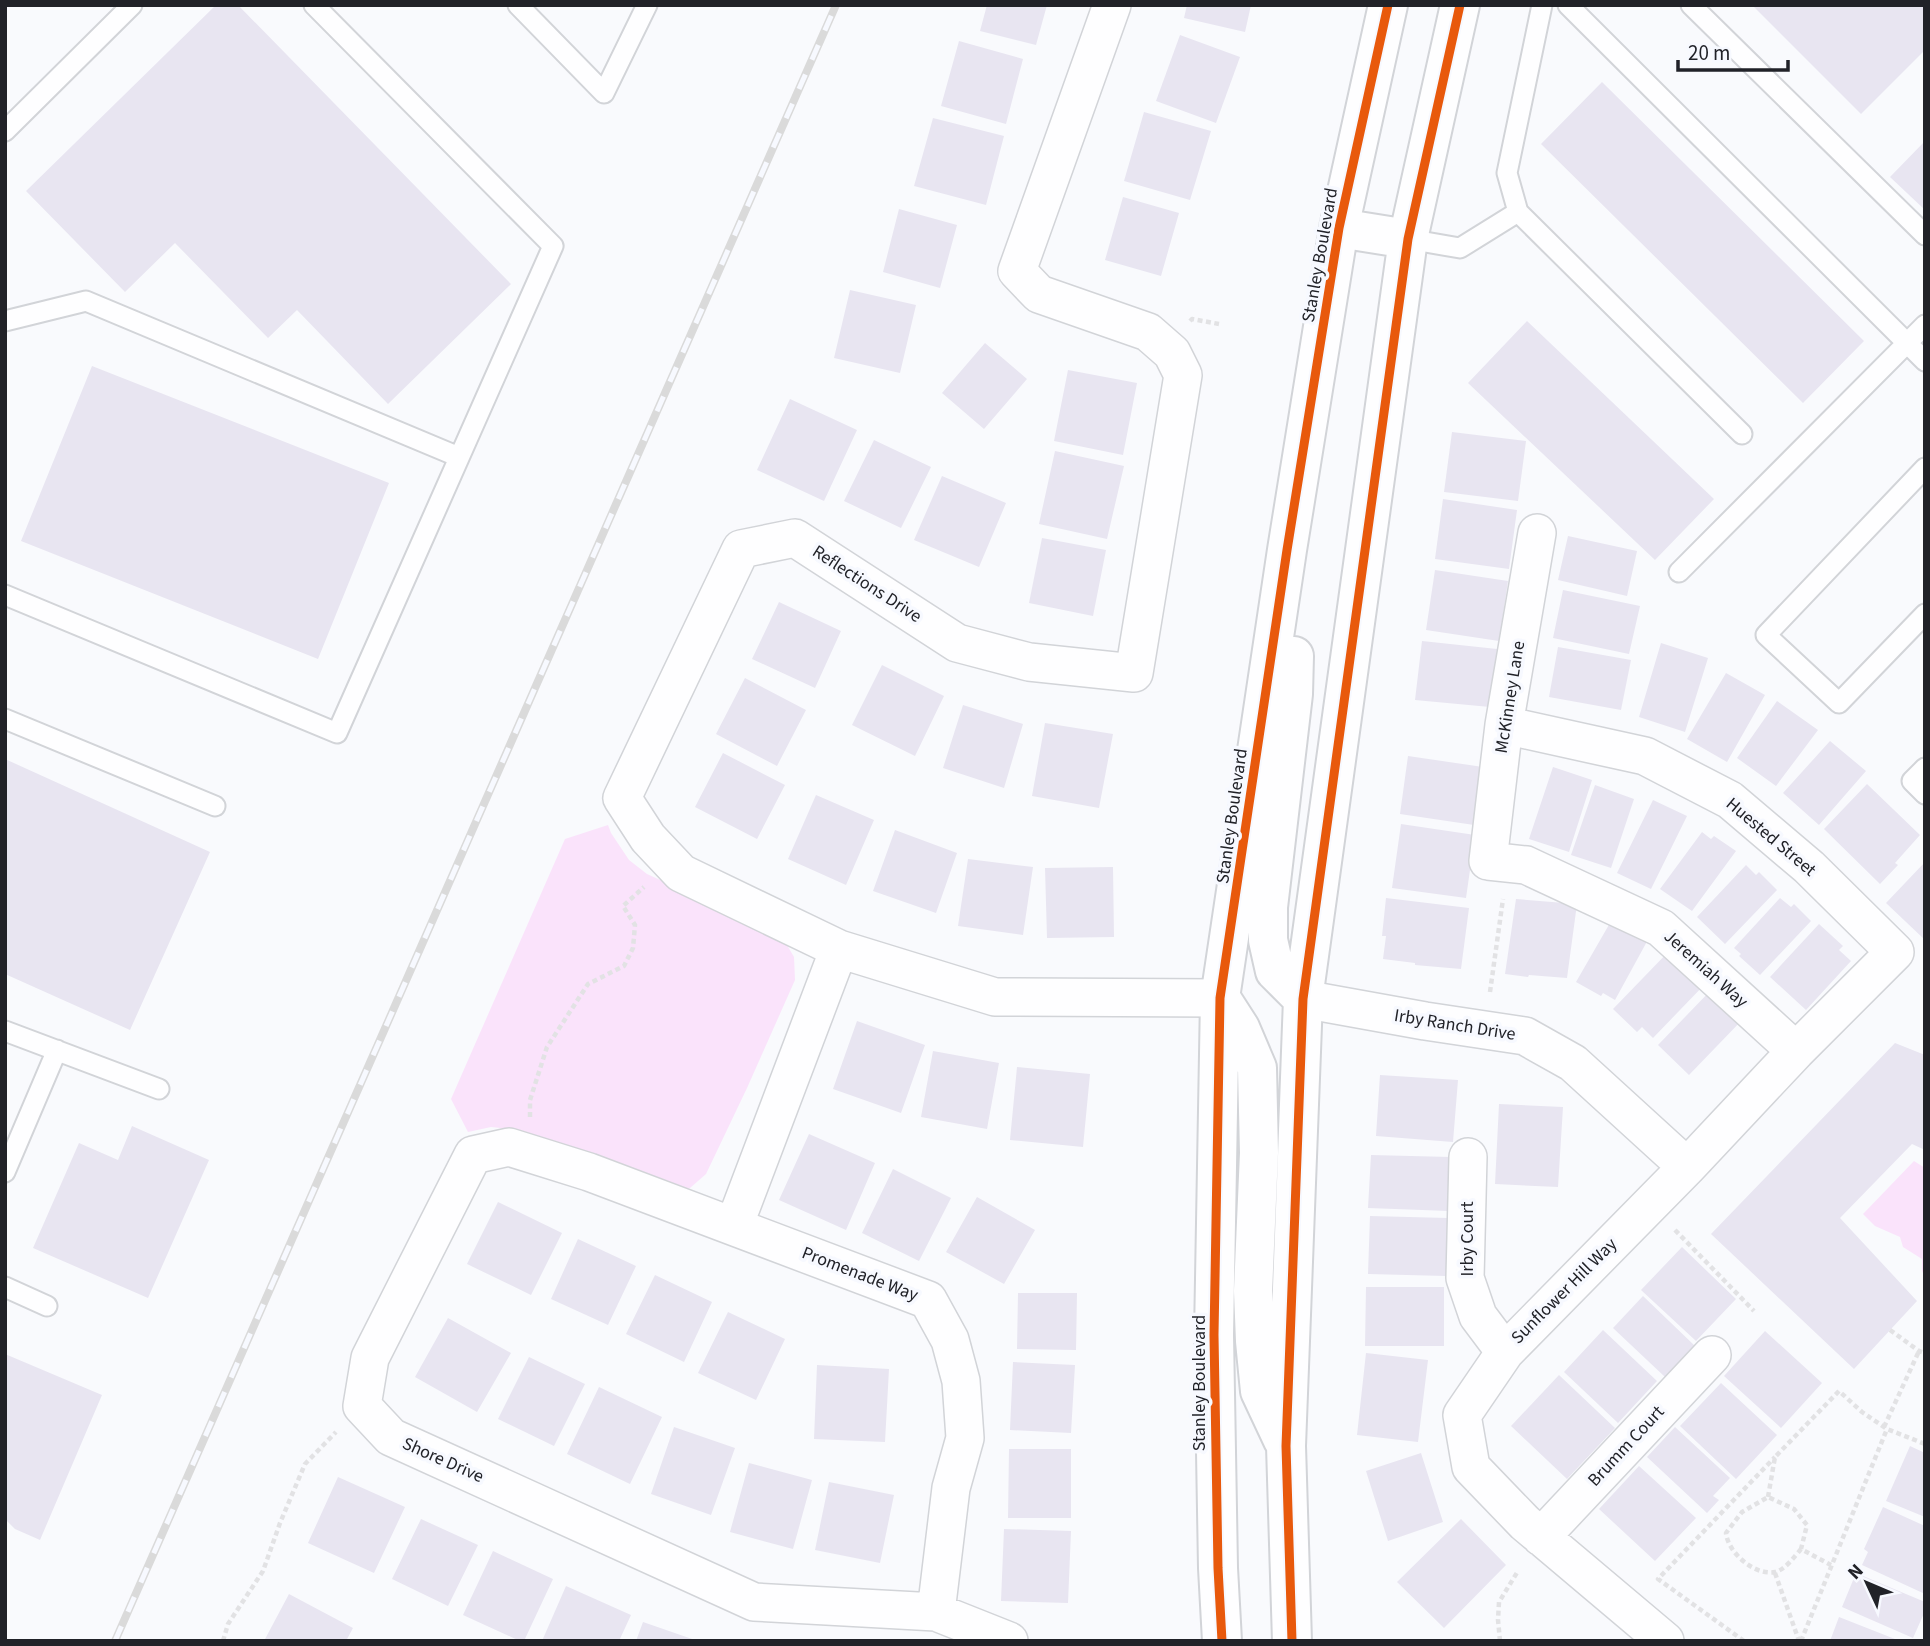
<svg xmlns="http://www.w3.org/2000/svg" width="1930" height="1646" font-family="'Source Sans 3',sans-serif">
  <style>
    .green { fill: #fae3fb }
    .building { fill: #e8e5f1 }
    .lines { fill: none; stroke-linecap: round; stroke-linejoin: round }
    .lane-casing { stroke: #d2d4d8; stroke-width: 23 }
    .street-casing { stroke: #d2d4d8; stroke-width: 40 }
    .secondary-casing { stroke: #d2d4d8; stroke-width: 42 }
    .path { stroke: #e2e2e4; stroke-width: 4.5; stroke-dasharray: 5 3.5; stroke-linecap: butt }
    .lane { stroke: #fefeff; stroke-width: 19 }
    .street { stroke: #fefeff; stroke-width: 37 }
    .secondary { stroke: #fefeff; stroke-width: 38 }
    .rail-casing { stroke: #dadada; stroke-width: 8 }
    .rail { stroke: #f7f9ff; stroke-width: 5; stroke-dasharray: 16; stroke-linecap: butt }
    .cycleway-casing { stroke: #f7f9ff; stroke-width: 13 }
    .cycleway { stroke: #e8590c; stroke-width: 9 }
    .labels { text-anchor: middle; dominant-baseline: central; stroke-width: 7; stroke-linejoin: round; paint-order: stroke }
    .street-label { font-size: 18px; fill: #212228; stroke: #f7f9ff }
  </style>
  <rect width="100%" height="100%" fill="#f9fafd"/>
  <!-- green -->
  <path class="green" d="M 608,825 L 611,833 L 629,860 L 647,874 L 773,931 L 784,940 L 794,957 L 795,980 L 747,1088 L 706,1174 L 690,1188 L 669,1190 L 520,1130 L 491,1127 L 468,1132 L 451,1099 L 565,839 Z
    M 1914,1161 L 1925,1168 L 1925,1277 L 1922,1271 L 1922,1259 L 1903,1247 L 1900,1237 L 1875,1226 L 1863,1214 Z"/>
  <!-- building -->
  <path class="building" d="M 216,5 L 238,5 L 511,284 L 388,404 L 297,310 L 268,338 L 175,243 L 125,292 L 26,191 Z
    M 987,5 L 1047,5 L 1036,45 L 980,31 Z
    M 1187,5 L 1251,5 L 1245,32 L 1184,18 Z
    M 1752,5 L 1925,5 L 1925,50 L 1861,114 Z
    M 1180,35 L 1240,57 L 1216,123 L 1156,101 Z
    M 959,41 L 1023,59 L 1006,124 L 941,106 Z
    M 1602,82 L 1864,341 L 1803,403 L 1541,144 Z
    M 1144,112 L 1211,131 L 1190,200 L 1124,181 Z
    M 933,118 L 1004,136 L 986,205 L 914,186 Z
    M 1925,141 L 1925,210 L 1890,177 Z
    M 1123,197 L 1179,213 L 1161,276 L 1105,260 Z
    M 899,209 L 957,225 L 940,288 L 883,272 Z
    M 850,290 L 916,305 L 900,373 L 834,358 Z
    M 1527,321 L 1714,499 L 1655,560 L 1468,383 Z
    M 985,343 L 1027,379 L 984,429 L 942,393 Z
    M 92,366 L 389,483 L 318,659 L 21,541 Z
    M 1068,370 L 1137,383 L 1123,455 L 1054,441 Z
    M 790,399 L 857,430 L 824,501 L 757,470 Z
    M 1452,432 L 1526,441 L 1518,501 L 1444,492 Z
    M 874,440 L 931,467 L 901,528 L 844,501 Z
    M 1055,451 L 1124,466 L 1107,539 L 1039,524 Z
    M 942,476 L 1006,503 L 979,567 L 914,540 Z
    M 1443,499 L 1517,510 L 1509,569 L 1435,559 Z
    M 1568,536 L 1637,551 L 1627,596 L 1558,580 Z
    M 1042,538 L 1106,550 L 1093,616 L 1029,603 Z
    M 1435,570 L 1508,581 L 1499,641 L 1426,630 Z
    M 1563,590 L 1640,606 L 1629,654 L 1553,638 Z
    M 779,602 L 841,631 L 815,688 L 752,659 Z
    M 1422,641 L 1497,649 L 1490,707 L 1415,700 Z
    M 1661,643 L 1708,658 L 1685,732 L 1639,717 Z
    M 1558,647 L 1631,660 L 1621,710 L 1549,697 Z
    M 882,665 L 944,696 L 915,756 L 852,725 Z
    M 1726,673 L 1765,695 L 1727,762 L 1687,739 Z
    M 745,678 L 806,710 L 777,766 L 716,734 Z
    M 1777,701 L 1818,730 L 1776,786 L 1737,758 Z
    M 963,705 L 1023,724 L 1004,788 L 943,768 Z
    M 1045,723 L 1113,734 L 1099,808 L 1032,796 Z
    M 1830,741 L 1866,771 L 1819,825 L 1783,793 Z
    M 723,753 L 785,785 L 757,839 L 695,807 Z
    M 1408,756 L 1483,767 L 1474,825 L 1400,814 Z
    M 5,759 L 210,852 L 130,1030 L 5,974 Z
    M 1553,767 L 1592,780 L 1569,852 L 1529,839 Z
    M 1867,784 L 1920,835 L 1895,863 L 1898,865 L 1880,884 L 1824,829 Z
    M 1595,785 L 1634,799 L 1611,868 L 1571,855 Z
    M 816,795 L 874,820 L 846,885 L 788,859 Z
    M 1653,800 L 1687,816 L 1651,889 L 1617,873 Z
    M 1401,824 L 1475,835 L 1466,898 L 1392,888 Z
    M 895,830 L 957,853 L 936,913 L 873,891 Z
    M 1702,832 L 1711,839 L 1714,836 L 1736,851 L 1692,911 L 1660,889 Z
    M 968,859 L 1033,867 L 1023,935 L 958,926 Z
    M 1925,862 L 1925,940 L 1886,903 Z
    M 1746,865 L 1756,875 L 1759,872 L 1777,890 L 1725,944 L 1697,917 Z
    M 1113,867 L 1114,937 L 1047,938 L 1045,868 Z
    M 1386,898 L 1469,908 L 1461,969 L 1415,965 L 1415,963 L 1383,959 L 1386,936 L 1382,936 Z
    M 1780,898 L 1791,907 L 1794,904 L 1811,921 L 1760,975 L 1739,956 L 1741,954 L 1734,948 Z
    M 1516,899 L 1577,904 L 1567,978 L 1529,975 L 1528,977 L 1505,974 Z
    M 1614,916 L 1650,936 L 1615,1000 L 1603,993 L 1601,996 L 1576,982 Z
    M 1819,924 L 1843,946 L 1839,950 L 1851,961 L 1806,1010 L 1770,977 Z
    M 1672,948 L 1706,983 L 1653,1038 L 1642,1027 L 1637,1032 L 1613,1009 Z
    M 1713,988 L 1744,1018 L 1689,1075 L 1658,1045 Z
    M 857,1021 L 925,1045 L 901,1113 L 833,1089 Z
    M 1895,1043 L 1925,1055 L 1925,1150 L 1912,1144 L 1840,1218 L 1917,1301 L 1854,1369 L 1711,1234 Z
    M 933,1051 L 999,1063 L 987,1129 L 921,1117 Z
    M 1017,1067 L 1090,1074 L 1083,1147 L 1010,1140 Z
    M 1380,1075 L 1458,1080 L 1453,1142 L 1376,1136 Z
    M 1499,1104 L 1563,1107 L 1558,1187 L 1495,1184 Z
    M 132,1126 L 209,1160 L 148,1298 L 33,1248 L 79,1143 L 118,1160 Z
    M 809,1134 L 875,1163 L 846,1230 L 779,1200 Z
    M 1371,1155 L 1451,1157 L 1449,1211 L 1368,1208 Z
    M 893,1169 L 951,1198 L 919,1261 L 862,1233 Z
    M 977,1197 L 1035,1230 L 1004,1284 L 946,1252 Z
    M 498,1202 L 562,1233 L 531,1295 L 467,1264 Z
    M 1370,1216 L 1448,1218 L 1446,1276 L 1368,1274 Z
    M 578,1239 L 636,1266 L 608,1325 L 551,1299 Z
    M 1682,1247 L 1736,1299 L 1696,1341 L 1641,1290 Z
    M 655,1275 L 712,1302 L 684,1362 L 626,1334 Z
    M 1366,1287 L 1444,1287 L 1444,1346 L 1365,1346 Z
    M 1018,1293 L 1077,1293 L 1076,1350 L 1017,1349 Z
    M 1643,1296 L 1695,1346 L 1665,1377 L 1613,1328 Z
    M 728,1312 L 785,1339 L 756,1400 L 698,1373 Z
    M 448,1318 L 511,1353 L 477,1412 L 415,1377 Z
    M 1603,1330 L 1657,1381 L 1618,1423 L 1564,1372 Z
    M 1765,1331 L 1822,1383 L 1781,1428 L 1724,1376 Z
    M 1366,1353 L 1428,1360 L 1418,1442 L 1357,1435 Z
    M 5,1354 L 102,1395 L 40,1540 L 15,1529 L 5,1519 Z
    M 529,1357 L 585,1384 L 554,1446 L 498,1419 Z
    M 1013,1362 L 1075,1365 L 1071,1433 L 1010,1430 Z
    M 817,1365 L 889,1369 L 885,1442 L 814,1439 Z
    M 1559,1375 L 1615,1428 L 1567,1479 L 1511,1426 Z
    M 1721,1383 L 1777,1435 L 1736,1479 L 1680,1426 Z
    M 599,1387 L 662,1417 L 630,1484 L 567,1454 Z
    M 674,1427 L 735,1448 L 711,1515 L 651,1494 Z
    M 1675,1427 L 1730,1478 L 1713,1496 L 1719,1500 L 1707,1513 L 1647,1457 Z
    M 1910,1446 L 1925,1453 L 1925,1517 L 1886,1501 Z
    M 1009,1449 L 1071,1449 L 1071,1518 L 1008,1518 Z
    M 1421,1453 L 1443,1522 L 1388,1541 L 1366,1471 Z
    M 749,1463 L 812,1480 L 793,1549 L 730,1532 Z
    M 1639,1466 L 1696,1518 L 1655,1561 L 1599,1509 Z
    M 338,1477 L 405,1507 L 374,1573 L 308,1543 Z
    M 829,1482 L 894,1495 L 880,1563 L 815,1550 Z
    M 1883,1507 L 1925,1526 L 1925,1594 L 1862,1565 L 1868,1552 L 1864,1549 Z
    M 421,1519 L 478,1545 L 448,1606 L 392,1579 Z
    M 1461,1519 L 1506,1565 L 1444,1628 L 1397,1582 Z
    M 1004,1529 L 1071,1531 L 1068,1603 L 1001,1601 Z
    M 493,1551 L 553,1579 L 524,1641 L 520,1641 L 463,1615 Z
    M 1856,1573 L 1925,1602 L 1925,1611 L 1913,1638 L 1842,1607 Z
    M 566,1586 L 631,1615 L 619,1641 L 542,1641 Z
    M 289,1594 L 353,1628 L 346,1641 L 264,1641 Z
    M 1839,1617 L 1900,1641 L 1830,1641 Z
    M 643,1622 L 695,1640 L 695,1641 L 636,1641 Z"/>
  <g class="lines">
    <defs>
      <path id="lane" d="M 518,5 L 604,93 L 647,5
        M 1542,5 L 1507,173 L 1518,212 L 1742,434
        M 1568,5 L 1925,361
        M 1691,5 L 1925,235
        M 5,131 L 132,5
        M 1408,239 L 1460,248 L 1518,212
        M 5,321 L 86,301 L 459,457
        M 1925,468 L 1766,635 L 1839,703 L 1925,614
        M 1679,572 L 1925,325
        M 5,595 L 337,733 L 553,246 L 314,5
        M 5,719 L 215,806
        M 1925,768 L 1912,781 L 1925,794
        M 5,1031 L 159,1089
        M 5,1172 L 57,1050
        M 5,1287 L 47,1306"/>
      <path id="street" d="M 1112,5 L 1017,271 L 1039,294 L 1148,332 L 1172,353 L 1183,375 L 1134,673 L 1029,662 L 957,643 L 795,538 L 741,549 L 622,798 L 648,838 L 681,873 L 839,949 L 995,997 L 1220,998
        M 1537,533 L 1504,725 L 1488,861 L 1526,865 L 1661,928 L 1796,1051
        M 1504,725 L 1645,756 L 1730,800 L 1809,867 L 1895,952 L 1796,1051 L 1687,1167 L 1505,1352 L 1462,1415 L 1471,1467 L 1525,1523 L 1665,1641
        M 1303,999 L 1425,1021 L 1525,1036 L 1573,1063 L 1687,1167
        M 1468,1157 L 1465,1278 L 1478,1316 L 1505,1352
        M 734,1226 L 839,949
        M 1541,1537 L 1712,1355
        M 936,1612 L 951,1488 L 965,1438 L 961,1381 L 950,1340 L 928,1300 L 589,1172 L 509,1147 L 473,1155 L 370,1358 L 362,1406 L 391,1437 L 754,1602 L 936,1612 L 1009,1641"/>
      <path id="secondary" d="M 1339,228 L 1408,239
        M 1294,656 L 1293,694 L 1268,907 L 1268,940 L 1275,971 L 1303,999
        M 1222,1000 L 1240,1028 L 1257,1068 L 1259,1153 L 1253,1291 L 1255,1341 L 1260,1391 L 1283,1440
        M 1222,1641 L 1218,1568 L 1214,1335 L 1220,998 L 1287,550 L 1339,228 L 1388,5
        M 1292,1641 L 1286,1446 L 1303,999 L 1408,239 L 1460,5"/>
    </defs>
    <!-- lane casing -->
    <use href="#lane" class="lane-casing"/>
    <!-- street casing -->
    <use href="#street" class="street-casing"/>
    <!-- secondary casing -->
    <use href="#secondary" class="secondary-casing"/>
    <!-- path -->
    <path class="path" d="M 1190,321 L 1192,319 L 1219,324
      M 1490,992 L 1503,899
      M 530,1117 L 530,1100 L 547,1047 L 588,984 L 624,966 L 633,948 L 635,925 L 623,906 L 644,887
      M 1675,1230 L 1754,1311
      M 1890,1330 L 1919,1351 L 1925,1353
      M 1884,1427 L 1919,1351
      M 1768,1497 L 1775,1457 L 1839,1391 L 1862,1412 L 1887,1429 L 1925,1444
      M 1801,1549 C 1795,1556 1785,1570 1775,1572 C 1755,1576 1728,1553 1726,1533 L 1742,1512 L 1768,1497 L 1794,1509 L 1807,1525 L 1801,1549 L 1831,1565
      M 1775,1573 L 1799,1641
      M 223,1641 L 228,1624 L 263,1571 L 280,1523 L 305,1464 L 336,1432
      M 1500,1641 L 1498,1620 L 1499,1602 L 1518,1571
      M 1744,1641 L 1658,1579 L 1775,1457
      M 1801,1641 L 1887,1429"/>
    <!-- lane -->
    <use href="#lane" class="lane"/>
    <!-- street -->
    <use href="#street" class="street"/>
    <!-- secondary -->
    <use href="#secondary" class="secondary"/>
    <defs>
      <path id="rail" d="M 115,1641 L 836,5"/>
    </defs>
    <!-- rail casing -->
    <use href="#rail" class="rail-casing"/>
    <!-- rail -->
    <use href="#rail" class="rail"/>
    <defs>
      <path id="cycleway" d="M 1222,1641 L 1218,1568 L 1214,1335 L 1220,998 L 1287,550 L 1339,228 L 1388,5
        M 1292,1641 L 1286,1446 L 1303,999 L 1408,239 L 1460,5"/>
    </defs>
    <!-- cycleway casing -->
    <use href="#cycleway" class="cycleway-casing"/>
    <!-- cycleway -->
    <use href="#cycleway" class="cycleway"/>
  </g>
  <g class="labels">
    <!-- street labels -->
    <g class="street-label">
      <text transform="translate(1320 255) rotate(-80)">Stanley Boulevard</text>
      <text transform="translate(867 584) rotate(33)">Reflections Drive</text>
      <text transform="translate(1510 697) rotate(-81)">McKinney Lane</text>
      <text transform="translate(1232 816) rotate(-82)">Stanley Boulevard</text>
      <text transform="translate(1771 837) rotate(40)">Huested Street</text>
      <text transform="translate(1706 969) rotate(42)">Jeremiah Way</text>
      <text transform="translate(1455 1025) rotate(9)">Irby Ranch Drive</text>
      <text transform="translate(1467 1239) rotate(-90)">Irby Court</text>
      <text transform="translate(860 1274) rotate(21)">Promenade Way</text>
      <text transform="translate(1564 1291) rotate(-45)">Sunflower Hill Way</text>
      <text transform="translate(1199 1383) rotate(-90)">Stanley Boulevard</text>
      <text transform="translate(1626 1446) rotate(-47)">Brumm Court</text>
      <text transform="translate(443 1460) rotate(24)">Shore Drive</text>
    </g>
  </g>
  <!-- border -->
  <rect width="1930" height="1646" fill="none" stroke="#212228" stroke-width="14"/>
  <!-- north arrow -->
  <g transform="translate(1867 1583) rotate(314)" stroke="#f7f9ff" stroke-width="5" paint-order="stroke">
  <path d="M0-5L12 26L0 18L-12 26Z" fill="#212228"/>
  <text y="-10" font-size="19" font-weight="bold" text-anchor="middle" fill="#212228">N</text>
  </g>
  <!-- scale -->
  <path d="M1678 60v10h110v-10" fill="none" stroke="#212228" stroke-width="3.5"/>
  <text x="1688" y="60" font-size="21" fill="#212228" stroke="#f7f9ff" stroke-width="5" paint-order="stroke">20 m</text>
</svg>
